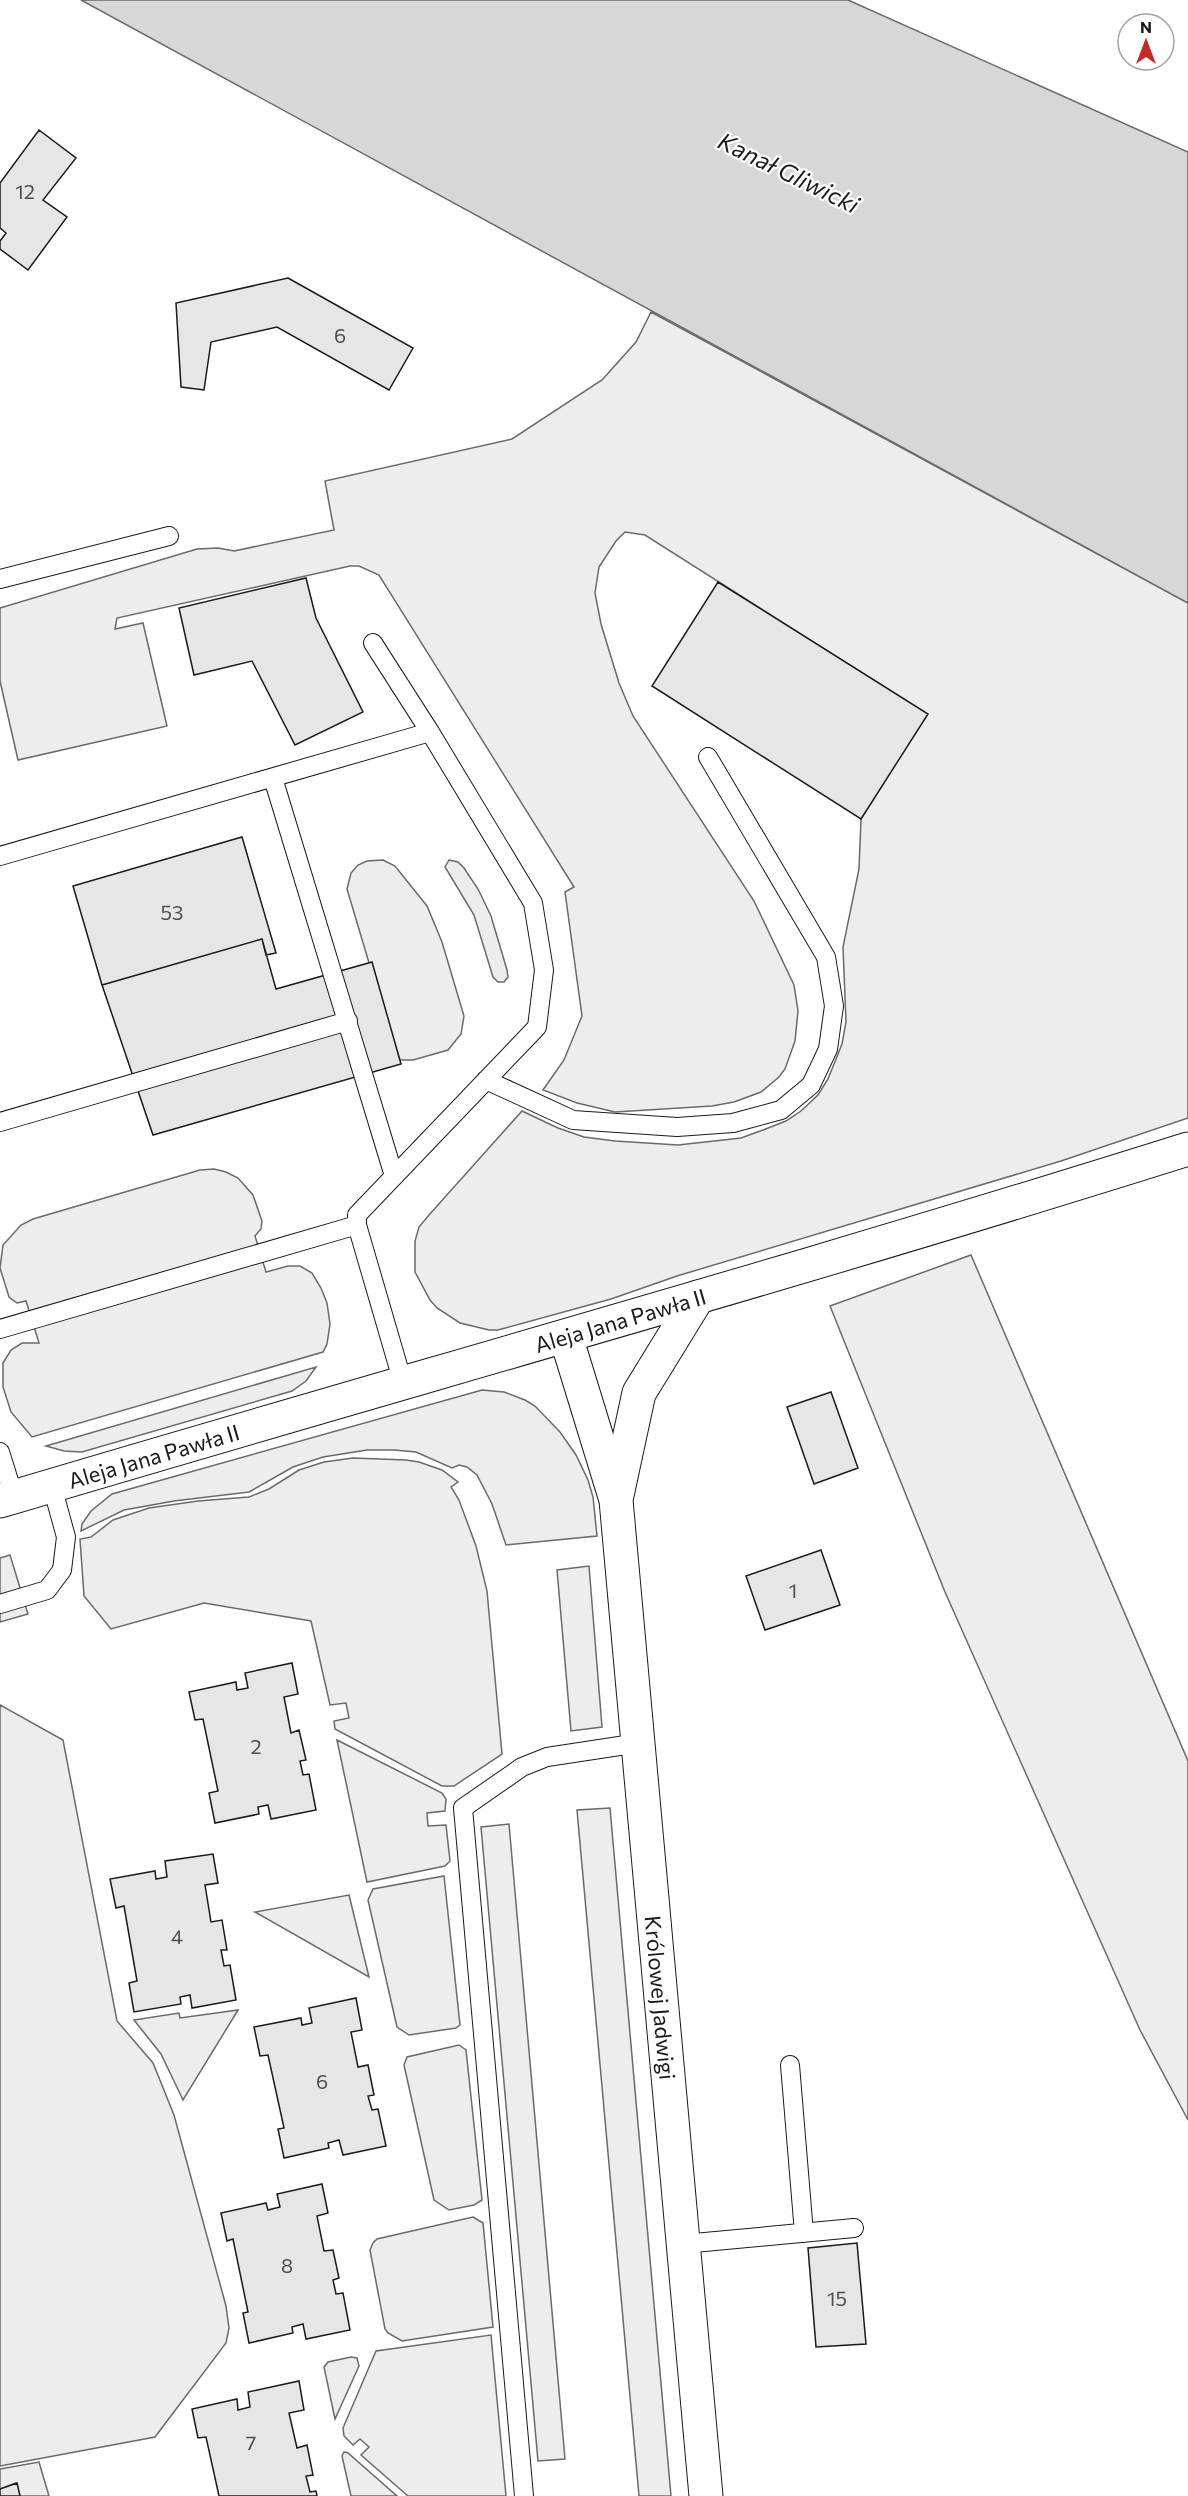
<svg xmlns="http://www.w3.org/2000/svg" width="1188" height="2496" font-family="Commissioner,sans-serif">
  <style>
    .built { fill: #ededed; stroke: #6a6a6a; stroke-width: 1.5 }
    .water { fill: #d7d7d7; stroke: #6a6a6a; stroke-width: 1.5 }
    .building { fill: #e6e6e6; stroke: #1a1a1a; stroke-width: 1.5 }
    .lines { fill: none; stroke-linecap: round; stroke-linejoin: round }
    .service-casing { stroke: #1a1a1a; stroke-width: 20 }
    .tertiary-casing { stroke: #1a1a1a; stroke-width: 35 }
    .secondary-casing { stroke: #1a1a1a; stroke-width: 35 }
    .service { stroke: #fff; stroke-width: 18 }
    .tertiary { stroke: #fff; stroke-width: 33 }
    .secondary { stroke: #fff; stroke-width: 33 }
    .labels { text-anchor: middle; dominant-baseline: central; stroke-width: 4.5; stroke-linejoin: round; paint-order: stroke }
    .number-label { font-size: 20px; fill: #4d4d4d }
    .street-label { font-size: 22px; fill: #1a1a1a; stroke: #fff }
    .water-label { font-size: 24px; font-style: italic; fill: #1a1a1a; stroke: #fff }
  </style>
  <rect width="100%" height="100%" fill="#fff"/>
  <!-- built -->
  <path class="built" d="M 651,312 L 1188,603 L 1188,1118 L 1061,1161 L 677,1276 L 611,1299 L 498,1330 L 489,1330 L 460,1323 L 437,1308 L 430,1300 L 415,1272 L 415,1241 L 419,1227 L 429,1215 L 522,1111 L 558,1128 L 584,1137 L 615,1141 L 678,1145 L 741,1138 L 763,1130 L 786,1121 L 801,1111 L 818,1095 L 828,1079 L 842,1044 L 846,1022 L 843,947 L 859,869 L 861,819 L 927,714 L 645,535 L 625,532 L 616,541 L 599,567 L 595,593 L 601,624 L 619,683 L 633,716 L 754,901 L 794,985 L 798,1011 L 795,1041 L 785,1069 L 779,1077 L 761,1092 L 734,1102 L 712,1106 L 615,1112 L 577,1103 L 543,1090 L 564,1060 L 582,1016 L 565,892 L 574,887 L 379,575 L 359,566 L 350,566 L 117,618 L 115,629 L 143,623 L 167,726 L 18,760 L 0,681 L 0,608 L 197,549 L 218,548 L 234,551 L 334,530 L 325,481 L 512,439 L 602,380 L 636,342 Z
    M 383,860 L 395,866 L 427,906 L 442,942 L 464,1016 L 461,1034 L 448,1050 L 413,1060 L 400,1060 L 392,1040 L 347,889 L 351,873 L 358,865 L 367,861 Z
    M 449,860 L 458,862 L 464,868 L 478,889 L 491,916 L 507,970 L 508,977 L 504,982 L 498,982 L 493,977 L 474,915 L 445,867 Z
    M 214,1169 L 226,1172 L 238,1178 L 253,1195 L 262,1221 L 261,1229 L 255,1236 L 266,1272 L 288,1266 L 300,1266 L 312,1273 L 321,1288 L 327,1303 L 330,1324 L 327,1344 L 323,1352 L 32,1437 L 11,1412 L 3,1387 L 3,1363 L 11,1350 L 22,1343 L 39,1343 L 26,1301 L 17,1303 L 9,1297 L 0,1268 L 3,1245 L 21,1225 L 33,1219 L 200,1170 Z
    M 971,1255 L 1188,1761 L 1188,2120 L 1140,2030 L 945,1592 L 830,1306 Z
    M 316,1367 L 306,1381 L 292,1391 L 82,1452 L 64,1451 L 46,1446 Z
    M 482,1390 L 504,1392 L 525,1400 L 535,1406 L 560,1432 L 576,1455 L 588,1480 L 593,1497 L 597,1536 L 506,1545 L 492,1504 L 477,1475 L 467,1467 L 459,1465 L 452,1468 L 416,1452 L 394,1450 L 367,1450 L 323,1457 L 293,1467 L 249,1492 L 174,1501 L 124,1510 L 81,1531 L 82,1524 L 91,1511 L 112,1494 Z
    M 353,1458 L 406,1460 L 419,1462 L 442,1470 L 458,1482 L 451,1487 L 459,1500 L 476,1546 L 487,1591 L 502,1754 L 454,1786 L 442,1786 L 335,1729 L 334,1721 L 349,1718 L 346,1703 L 330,1705 L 311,1621 L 204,1603 L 111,1629 L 84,1596 L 80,1539 L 91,1537 L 113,1520 L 149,1508 L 198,1501 L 249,1497 L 269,1489 L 299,1470 L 324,1462 Z
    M 10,1555 L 28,1614 L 0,1622 L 0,1558 Z
    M 589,1566 L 602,1727 L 571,1731 L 557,1570 Z
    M 0,1705 L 63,1740 L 117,2021 L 153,2063 L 174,2115 L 226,2306 L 229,2328 L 226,2343 L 155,2437 L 0,2466 Z
    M 337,1740 L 442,1793 L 446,1799 L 445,1811 L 427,1813 L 428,1826 L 446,1825 L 450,1861 L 445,1866 L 367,1882 Z
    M 610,1808 L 671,2496 L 639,2496 L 577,1810 Z
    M 509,1824 L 565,2459 L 538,2461 L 481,1827 Z
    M 444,1876 L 460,2025 L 456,2028 L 409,2035 L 397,2027 L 368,1900 L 373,1889 Z
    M 349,1895 L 369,1977 L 255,1912 Z
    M 238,2010 L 183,2100 L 161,2054 L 134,2020 L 179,2013 L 180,2018 Z
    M 459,2045 L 466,2050 L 482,2200 L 474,2205 L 449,2210 L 434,2200 L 404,2065 L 407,2057 Z
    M 473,2217 L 483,2223 L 493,2327 L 402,2341 L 388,2333 L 385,2329 L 370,2250 L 373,2243 L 377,2239 Z
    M 491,2335 L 506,2496 L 408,2496 L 361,2455 L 369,2447 L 360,2439 L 353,2445 L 344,2436 L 343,2428 L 376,2351 Z
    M 351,2357 L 357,2358 L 359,2366 L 335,2419 L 324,2367 L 328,2362 Z
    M 344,2452 L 348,2453 L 397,2496 L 351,2496 L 342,2456 Z
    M 39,2462 L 49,2496 L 20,2496 L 16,2483 L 0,2489 L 0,2469 Z"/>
  <!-- water -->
  <path class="water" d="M 81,0 L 848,0 L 1188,152 L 1188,603 Z"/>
  <!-- building -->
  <path class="building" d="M 39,130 L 76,158 L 43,200 L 67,217 L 28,270 L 0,249 L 0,241 L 6,233 L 0,228 L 0,183 Z
    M 288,278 L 413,348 L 389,390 L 277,327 L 211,342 L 204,390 L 181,387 L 176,303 Z
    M 306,578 L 316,618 L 363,712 L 295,745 L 252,661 L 194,675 L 179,608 Z
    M 718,582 L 928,714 L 861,819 L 652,686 Z
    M 242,837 L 276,953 L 266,955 L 262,939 L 102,985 L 73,886 Z
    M 262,939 L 276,989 L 372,962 L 401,1064 L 153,1135 L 102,985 Z
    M 831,1392 L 858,1468 L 814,1484 L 787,1407 Z
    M 821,1550 L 840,1605 L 765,1630 L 746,1576 Z
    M 292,1663 L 298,1694 L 284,1697 L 291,1733 L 299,1730 L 306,1760 L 300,1761 L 303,1775 L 309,1774 L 316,1810 L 271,1819 L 268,1805 L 258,1807 L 259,1814 L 215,1823 L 209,1793 L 218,1791 L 203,1719 L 195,1720 L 189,1692 L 236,1682 L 237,1690 L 248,1688 L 245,1673 Z
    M 213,1854 L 218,1883 L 205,1885 L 211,1922 L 222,1920 L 227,1950 L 221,1950 L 224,1966 L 230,1965 L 236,2000 L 192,2008 L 190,1995 L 180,1997 L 181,2004 L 134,2012 L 129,1983 L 137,1981 L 124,1906 L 116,1908 L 110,1879 L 155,1871 L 156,1879 L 167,1877 L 165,1861 Z
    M 356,1998 L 362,2030 L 351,2032 L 358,2067 L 368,2065 L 374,2095 L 368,2096 L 372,2110 L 378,2109 L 386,2146 L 343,2155 L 339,2140 L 328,2143 L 329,2148 L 284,2158 L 278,2129 L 284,2128 L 268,2055 L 260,2056 L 254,2027 L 301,2018 L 302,2025 L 312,2023 L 309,2008 Z
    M 322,2184 L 328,2213 L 317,2216 L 324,2251 L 333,2250 L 339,2278 L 333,2280 L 336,2294 L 343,2293 L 350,2330 L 306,2339 L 303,2324 L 292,2327 L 293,2333 L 249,2343 L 243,2313 L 248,2312 L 233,2239 L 227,2241 L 221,2213 L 266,2203 L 268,2210 L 280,2207 L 277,2194 Z
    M 857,2243 L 866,2344 L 816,2347 L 808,2248 Z
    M 299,2381 L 304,2410 L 289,2413 L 297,2448 L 307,2445 L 313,2475 L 306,2476 L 310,2492 L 316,2491 L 317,2496 L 219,2496 L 206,2437 L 198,2438 L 192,2409 L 237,2399 L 238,2410 L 250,2407 L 248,2392 Z
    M 17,2483 L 20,2496 L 0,2496 L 0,2489 Z"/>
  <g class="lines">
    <defs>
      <path id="service" d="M 0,579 L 169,536
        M 373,643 L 430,732 L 533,903 L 544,970 L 537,1027 L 357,1215 L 357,1225 L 403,1383
        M 273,778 L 394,1176
        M 0,856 L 430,732
        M 486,1080 L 573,1120 L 677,1127 L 733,1123 L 781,1110 L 811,1085 L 828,1049 L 834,1006 L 826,957 L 708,757
        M 0,1122 L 348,1021
        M 0,1329 L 357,1225
        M 0,1452 L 14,1497
        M 0,1604 L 47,1590 L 62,1570 L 66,1537 L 52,1486
        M 790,2065 L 804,2233
        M 683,2244 L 854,2228
        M 524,2496 L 463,1808 L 522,1767 L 547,1757 L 639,1743"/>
      <g id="tertiary">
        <path id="s1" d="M 566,1337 L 616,1500 L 706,2496"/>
        <path d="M 617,1495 L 639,1393 L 698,1297"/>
      </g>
      <g id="secondary">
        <path id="s2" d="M 0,1501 C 396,1383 794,1273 1188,1149"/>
      </g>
    </defs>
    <!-- service casing -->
    <use href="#service" class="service-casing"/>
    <!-- tertiary casing -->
    <use href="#tertiary" class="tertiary-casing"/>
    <!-- secondary casing -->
    <use href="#secondary" class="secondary-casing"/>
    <!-- service -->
    <use href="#service" class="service"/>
    <!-- tertiary -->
    <use href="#tertiary" class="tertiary"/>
    <!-- secondary -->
    <use href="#secondary" class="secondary"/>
  </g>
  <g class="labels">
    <!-- number labels -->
    <g class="number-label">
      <text x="25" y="191">12</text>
      <text x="340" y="335">6</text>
      <text x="172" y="912">53</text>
      <text x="793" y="1590">1</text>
      <text x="256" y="1746">2</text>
      <text x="177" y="1936">4</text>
      <text x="322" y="2081">6</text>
      <text x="287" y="2265">8</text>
      <text x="837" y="2298">15</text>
      <text x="251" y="2442">7</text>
    </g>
    <!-- street labels -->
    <g class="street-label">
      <text stroke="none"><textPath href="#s2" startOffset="646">Aleja Jana Pawła II</textPath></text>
      <text stroke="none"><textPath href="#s2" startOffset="160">Aleja Jana Pawła II</textPath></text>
      <text stroke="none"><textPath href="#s1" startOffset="670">Królowej Jadwigi</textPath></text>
    </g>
    <!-- water labels -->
    <g class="water-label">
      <text transform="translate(789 172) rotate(26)">Kanał Gliwicki</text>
    </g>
  </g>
  <!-- north arrow -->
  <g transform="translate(1146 42)"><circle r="28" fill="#ffffff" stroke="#a3a3a3" stroke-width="1.5"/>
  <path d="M0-4.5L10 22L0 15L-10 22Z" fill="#c62828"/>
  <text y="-9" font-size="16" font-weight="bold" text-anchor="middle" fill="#1a1a1a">N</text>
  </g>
</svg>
